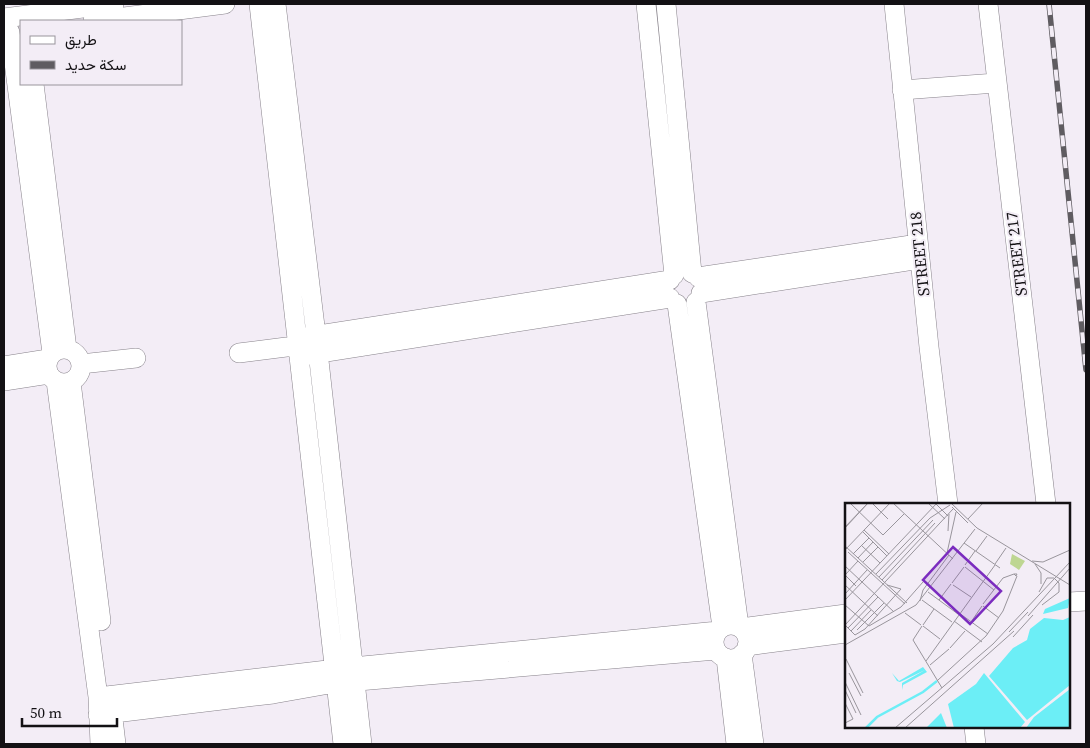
<svg xmlns="http://www.w3.org/2000/svg" width="1090" height="748" font-family="'Source Serif 4',Vazirmatn,serif">
  <style>
    .lines { fill: none; stroke-linecap: round; stroke-linejoin: round }
    .minor-casing { stroke: #87828a; stroke-width: 20 }
    .minor { stroke: #fff; stroke-width: 19 }
    .rail-casing { stroke: #5f5c61; stroke-width: 5.5 }
    .rail { stroke: #f3edf6; stroke-width: 4; stroke-dasharray: 11; stroke-linecap: butt }
    .labels { text-anchor: middle; dominant-baseline: central; stroke-width: 4; stroke-linejoin: round; paint-order: stroke }
    .street-label { font-size: 16px; fill: #131114; stroke: #f3edf6 }
    .inset-river { fill: none; stroke: #6ceef6; stroke-width: 2.5 }
    .inset-road { fill: none; stroke: #99959c; stroke-width: 1 }
    .view { fill: #7b2cbf; fill-opacity: 0.15; stroke: #7b2cbf; stroke-width: 2.5 }
    .inset-edge { fill: none; stroke: #131114; stroke-width: 2.5 }
  </style>
  <rect width="100%" height="100%" fill="#f3edf6"/>
  <g class="lines">
    <defs>
      <path id="minor" d="M 259,4 L 343,744
        M 276,4 L 317,343 L 362,744
        M 646,4 L 674,275
        M 666,4 L 692,273
        M 894,4 L 929,347 L 948,504
        M 988,4 L 1046,504
        M 4,18 L 114,4
        M 93,21 L 225,4
        M 10,32 L 52,353
        M 34,84 L 67,349
        M 902,90 L 996,83
        M 698,277 L 918,244
        M 701,293 L 920,259
        M 696,302 L 739,626
        M 677,304 L 722,627
        M 306,337 L 670,280
        M47 366a17 17 0 1 1 34 0a17 17 0 1 1-34 0Z
        M 239,353 L 310,344
        M 307,355 L 670,298
        M 81,364 L 136,358
        M 4,366 L 48,359
        M 4,381 L 49,374
        M 56,381 L 98,697 L 100,744
        M 71,382 L 101,621
        M 1069,602 L 1086,601
        M714 642a17 17 0 1 1 34 0a17 17 0 1 1-34 0Z
        M 741,628 L 846,614
        M 747,646 L 846,633
        M 742,654 L 754,744
        M 726,658 L 736,744
        M 98,697 L 353,667 L 718,631
        M 111,701 L 116,744
        M 98,715 L 273,694 L 335,683 L 716,650
        M 974,727 L 976,744"/>
    </defs>
    <!-- minor casing -->
    <use href="#minor" class="minor-casing"/>
    <!-- minor -->
    <use href="#minor" class="minor"/>
    <defs>
      <path id="rail" d="M 1049,4 L 1086,370"/>
    </defs>
    <!-- rail casing -->
    <use href="#rail" class="rail-casing"/>
    <!-- rail -->
    <use href="#rail" class="rail"/>
  </g>
  <g class="labels">
    <!-- street labels -->
    <g class="street-label">
      <text transform="translate(919 254) rotate(-96)">STREET 218</text>
      <text transform="translate(1016 254) rotate(-97)">STREET 217</text>
    </g>
  </g>
  <!-- overview -->
  <g transform="translate(845 503)">
    <rect width="225" height="225" fill="#f3edf6"/>
    <path d="M 167,51 L 180,58 L 174,67 L 165,61 Z" fill="#bed692"/>
    <path d="M 225,95 L 223,105 L 198,111 L 200,106 ZM 225,114 L 225,182 L 182,217 L 144,173 L 168,145 L 182,137 L 185,126 L 199,115 L 218,117 ZM 78,164 L 82,169 L 58,182 L 57,187 L 57,180 L 80,167 L 55,179 L 52,178 L 47,170 L 54,178 ZM 139,170 L 180,219 L 175,225 L 109,225 L 103,201 L 131,181 ZM 225,186 L 225,225 L 181,225 L 189,214 ZM 96,210 L 102,225 L 81,225 Z" fill="#6ceef6"/>
    <path class="inset-river" d="M 21,225 L 32,214 L 78,189 L 92,178"/>
    <path class="inset-road" d="M 5,0 L 38,32 L 59,11M 27,0 L 43,16M 48,0 L 108,56M 83,0 L 100,16M 90,0 L 103,13M 106,0 L 132,25 L 225,82M 107,4 L 123,20M 123,16 L 138,0M 0,24 L 23,0M 0,25 L 23,0M 19,27 L 44,51M 103,28 L 104,11M 18,29 L 42,53M 119,40 L 155,65M 16,42 L 35,60M 0,43 L 62,100M 0,47 L 45,0M 131,48 L 142,33M 3,49 L 60,101M 102,50 L 111,9M 8,51 L 24,35M 13,55 L 28,39M 187,58 L 198,59 L 225,47M 18,59 L 33,44M 150,61 L 161,45M 190,61 L 196,70 L 196,81M 120,62 L 130,48M 0,63 L 49,109M 120,64 L 149,87M 31,71 L 85,15 L 105,2M 0,72 L 13,58M 0,72 L 11,83M 34,74 L 88,17M 37,77 L 90,20M 107,80 L 119,64M 0,82 L 33,113M 108,82 L 126,94M 83,89 L 113,111M 194,89 L 202,75 L 209,75 L 214,80 L 214,89 L 197,102M 0,91 L 22,67M 0,97 L 92,0M 77,97 L 107,119M 94,97 L 106,81M 75,98 L 78,87 L 104,52M 138,101 L 158,75 L 169,71 L 171,73 L 172,71 L 169,71M 0,102 L 24,123 L 56,104 L 78,79M 138,103 L 154,115M 60,110 L 76,122M 114,110 L 143,131M 183,113 L 225,65M 109,118 L 137,139M 126,119 L 137,103M 0,122 L 108,6M 0,122 L 10,132 L 20,126 L 56,86 L 42,82M 78,122 L 89,106M 77,123 L 68,137 L 97,185M 78,123 L 95,136M 3,125 L 33,94M 12,127 L 39,100M 6,128 L 26,107M 164,129 L 183,109M 168,134 L 188,112M 0,142 L 71,102 L 130,26M 105,145 L 120,128M 1,156 L 18,190M 81,158 L 150,62M 85,162 L 104,146M 4,170 L 16,193M 93,177 L 141,133 L 158,108 L 172,73M 0,179 L 16,212M 0,187 L 11,210M 0,200 L 8,216 L 0,220M 50,225 L 148,141 L 225,59M 60,225 L 169,128"/>
    <path class="view" d="M 108,44 L 156,88 L 125,121 L 78,77 Z"/>
    <rect width="225" height="225" class="inset-edge"/>
  </g>
  <!-- border -->
  <rect width="1090" height="748" fill="none" stroke="#131114" stroke-width="10"/>
  <!-- legend -->
  <rect x="20" y="20" width="162" height="65" fill="#f3edf6" stroke="#99959c"/>
  <rect x="30" y="36" width="25" height="8" fill="#ffffff" stroke="#99959c"/>
  <text x="65" y="45" font-size="15" fill="#131114">طريق</text>
  <rect x="30" y="61" width="25" height="8" fill="#5f5c61" stroke="#99959c"/>
  <text x="65" y="70" font-size="15" fill="#131114">سكة حديد</text>
  <!-- scale -->
  <path d="M22 718v8h95v-8" fill="none" stroke="#131114" stroke-width="2.5"/>
  <text x="30" y="718" font-size="15" fill="#131114" stroke="#f3edf6" stroke-width="4" paint-order="stroke">50 m</text>
</svg>
